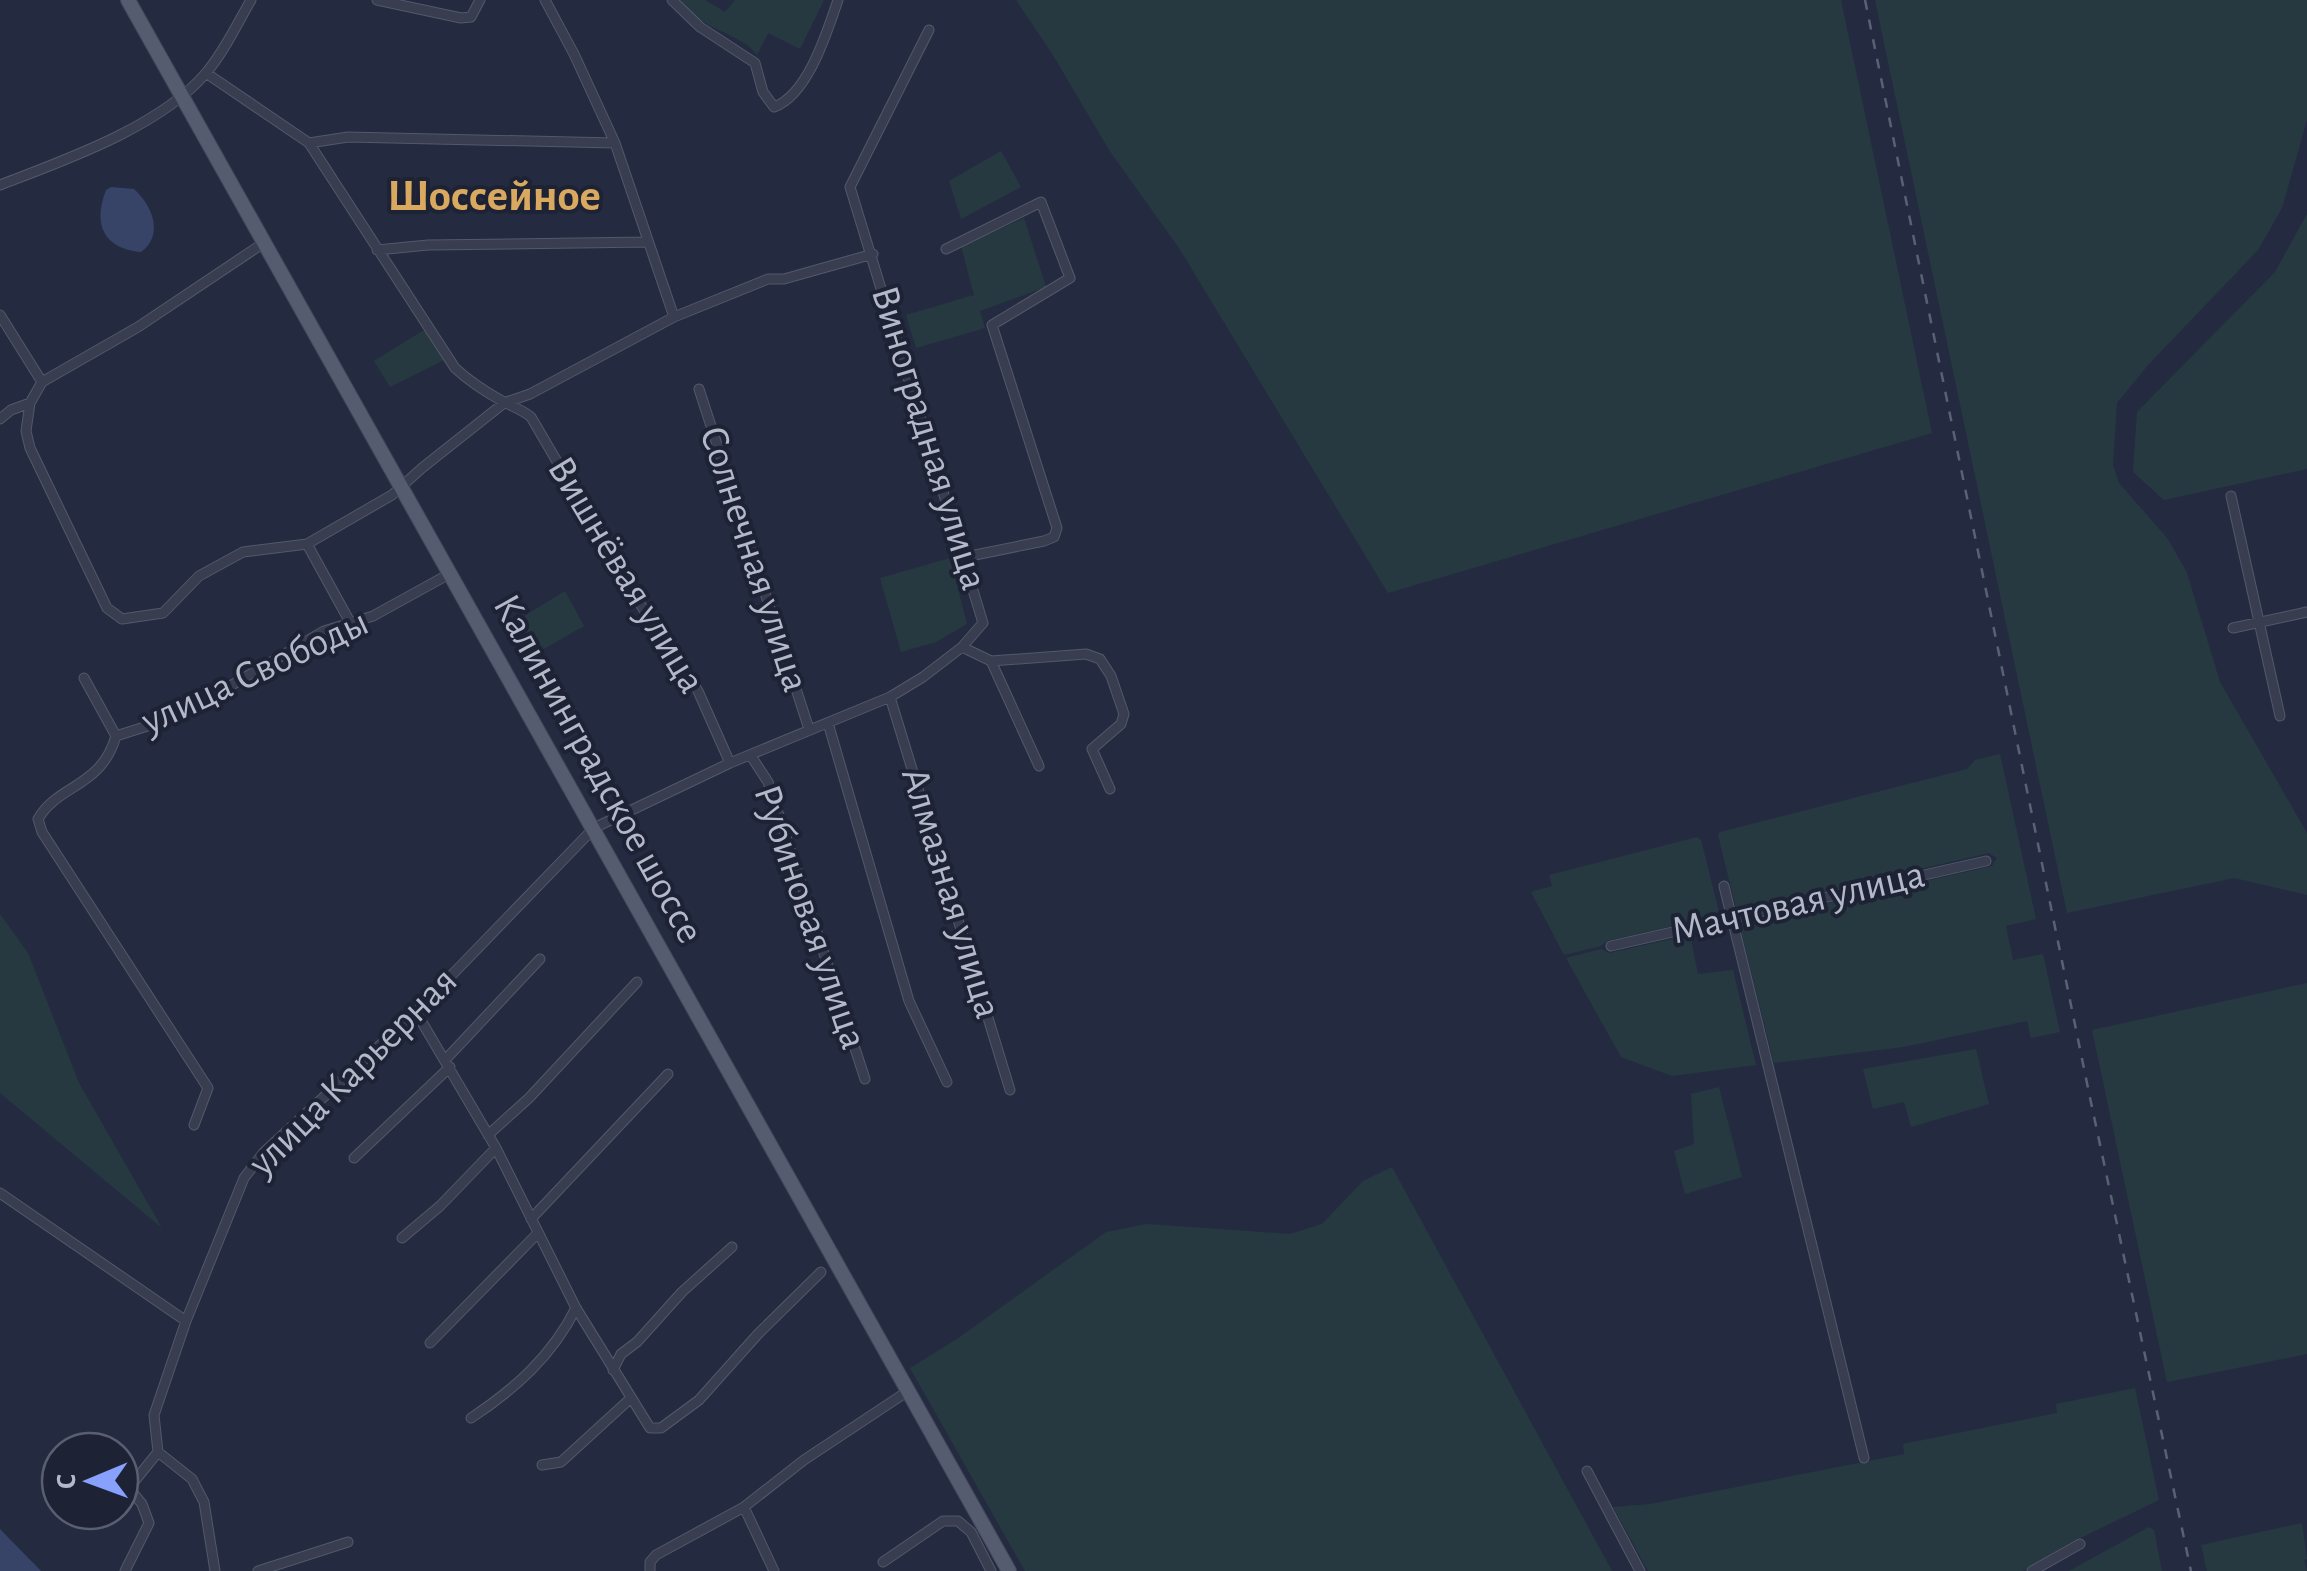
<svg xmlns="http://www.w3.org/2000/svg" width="2307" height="1571" font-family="'Alegreya Sans',sans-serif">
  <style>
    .green { fill: #263941 }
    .water { fill: #374367 }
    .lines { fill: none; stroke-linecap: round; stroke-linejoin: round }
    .minor-casing { stroke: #53596a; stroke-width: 11 }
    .primary-casing { stroke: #414759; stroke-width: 16 }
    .minor { stroke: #383e50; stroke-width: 9 }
    .primary { stroke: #565c70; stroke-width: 14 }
    .rail { stroke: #5a6177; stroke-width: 2.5; stroke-dasharray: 10 10; stroke-linecap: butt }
    .labels { text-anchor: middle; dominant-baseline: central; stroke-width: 8; stroke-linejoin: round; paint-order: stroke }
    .street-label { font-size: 40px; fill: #b4b9ca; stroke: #1d2335 }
    .quarter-label { font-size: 45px; font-weight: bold; fill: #d9a960; stroke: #1d2335 }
  </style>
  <rect width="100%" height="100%" fill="#242b40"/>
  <!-- green -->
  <path class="green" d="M 679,0 L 705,0 L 725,12 L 735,0 L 824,0 L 800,49 L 768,33 L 757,55 C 745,38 720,33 703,21 L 699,24 L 675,4 Z
    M 1016,0 L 1841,0 L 1932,433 L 1388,593 L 1179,248 L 1109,150 L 1053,55 Z
    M 1875,0 L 2307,0 L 2307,120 L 2282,208 L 2258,250 L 2148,365 L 2117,403 L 2113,465 L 2119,483 L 2168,539 L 2187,573 L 2220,682 L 2307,833 L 2307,895 L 2234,878 L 2067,913 Z
    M 1001,151 L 1021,187 L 961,219 L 949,181 Z
    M 2307,214 L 2307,469 L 2164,500 L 2133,472 L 2137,412 L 2275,272 Z
    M 1024,218 L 1046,287 L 980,311 L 985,328 L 916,348 L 906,315 L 974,295 L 961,246 Z
    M 424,330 L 444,360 L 390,387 L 374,361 Z
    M 950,558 L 967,624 L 936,642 L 901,652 L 880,578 Z
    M 565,591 L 584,626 L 535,654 L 516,621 Z
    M 2000,754 L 2036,919 L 2006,926 L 2013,960 L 2043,954 L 2060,1032 L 2031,1038 L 2027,1021 L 1903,1047 L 1774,1063 L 1740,927 L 1742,923 L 1992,866 L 1997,858 L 1989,853 L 1739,911 L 1736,908 L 1718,835 L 1720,832 L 1967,769 L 1975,760 Z
    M 1697,837 L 1701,840 L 1719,912 L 1717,916 L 1607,941 L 1601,946 L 1564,955 L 1531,892 L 1552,886 L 1549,875 Z
    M 0,914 L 28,953 L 79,1083 L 162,1228 L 0,1093 Z
    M 1690,935 L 1698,974 L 1733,970 L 1756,1065 L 1672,1076 L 1621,1057 L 1566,958 L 1601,949 L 1610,953 Z
    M 2307,983 L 2307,1354 L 2167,1382 L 2092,1030 Z
    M 1976,1049 L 1989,1104 L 1911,1127 L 1904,1102 L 1873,1109 L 1863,1069 Z
    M 1719,1087 L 1742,1177 L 1685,1194 L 1674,1151 L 1694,1144 L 1691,1094 Z
    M 1392,1167 L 1612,1571 L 1025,1571 L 910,1368 L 957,1339 L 1106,1232 L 1147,1224 L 1290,1234 L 1322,1224 L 1363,1181 Z
    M 2135,1388 L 2159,1500 L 2070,1543 L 2023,1571 L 1648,1571 L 1613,1507 L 1650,1504 L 1904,1454 L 1903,1444 L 2057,1413 L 2056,1404 Z
    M 2302,1523 L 2307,1559 L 2304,1560 L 2307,1571 L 2207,1571 L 2201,1545 Z
    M 2149,1527 L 2154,1530 L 2162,1571 L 2069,1571 Z"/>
  <!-- water -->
  <path class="water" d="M 111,187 L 134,189 C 153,206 164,235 141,252 C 102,248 93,223 106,190 Z
    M 0,1529 L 41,1571 L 0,1571 Z"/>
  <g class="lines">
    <defs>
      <path id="minor" d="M 377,0 L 461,18 L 471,17 L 480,0
        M 545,0 L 574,54 L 615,143 L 674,317
        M 672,0 L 700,27 L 755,63 L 763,92 L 774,107 C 808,95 827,32 838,0
        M 206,73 L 309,143 L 455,368 C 469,381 486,392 502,401 C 513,407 521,409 531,417 L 645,612 L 698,691 L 730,763
        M 309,143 L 348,137 L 615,143
        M 0,185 C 65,160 160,127 206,73 C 224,52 237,24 251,0
        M 265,242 L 138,327 L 42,382 L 30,403 L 26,431 L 30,448 L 107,608 L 122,619 L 163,613 L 199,576 L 243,552 L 307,544 L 392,495 L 422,468 L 504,403 L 530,394 L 674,317 L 768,279 L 784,279 L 873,254
        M 946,249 L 1041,202 L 1070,278 L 992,325 L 1057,528 L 1054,537 L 1044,541 L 965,557
        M 377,250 L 428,245 L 648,242
        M 0,315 L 42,382
        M 699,389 L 809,729
        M 0,419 L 11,410 L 30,403
        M 2231,496 L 2280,716
        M 307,544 L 350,622
        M 2233,628 L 2307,612
        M 962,647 L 991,661 L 1039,766
        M 991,661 L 1086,654 L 1100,659 L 1111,676 L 1124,714 L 1121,724 L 1092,749 L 1110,789
        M 84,678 L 116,736 L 179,716 L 324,631 L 373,616 L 451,573
        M 890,697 L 1010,1090
        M 828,723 L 909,1001 L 947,1082
        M 116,736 C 101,788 58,784 38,819 L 42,832 L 208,1088 L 194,1125
        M 751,756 L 768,782 L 865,1079
        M 1724,886 L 1864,1458
        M 1611,946 L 1986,861
        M 416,1012 L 496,1148 L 576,1308 L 650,1428 L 661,1428 L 699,1400 L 758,1334 L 821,1272
        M 446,1059 L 540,959
        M 488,1135 L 529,1098 L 637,982
        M 354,1158 L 450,1067
        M 0,1193 L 186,1321
        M 531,1219 L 668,1074
        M 402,1238 L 440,1206 L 496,1148
        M 430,1343 L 537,1234
        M 613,1370 L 621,1354 L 637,1342 L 682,1292 L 732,1247
        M 471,1418 C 515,1389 552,1356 576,1308
        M 158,1452 L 192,1479 L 204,1502 L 215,1571
        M 542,1465 L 561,1462 L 631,1398
        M 1587,1471 L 1640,1571
        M 744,1507 L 774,1571
        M 883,1562 L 943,1521 L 958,1521 L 971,1532 L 991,1571
        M 125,1571 L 149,1523 L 142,1504 L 129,1488 L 158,1452 L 154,1415 L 186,1321 L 244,1178 L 264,1152 L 416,1012 L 594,828 L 730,763 L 890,697 L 923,677 L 962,647 L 983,623 L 850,187 L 929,30
        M 258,1571 L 348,1542
        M 650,1571 L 650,1562 L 656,1555 L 744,1507 L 804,1460 L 908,1391
        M 2032,1571 L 2080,1544"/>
      <path id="primary" d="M 128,0 L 1009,1571"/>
    </defs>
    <!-- minor casing -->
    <use href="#minor" class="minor-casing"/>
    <!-- primary casing -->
    <use href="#primary" class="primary-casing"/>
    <!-- minor -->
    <use href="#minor" class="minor"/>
    <!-- primary -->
    <use href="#primary" class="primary"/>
    <!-- rail -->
    <path class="rail" d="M 1865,0 L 2089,1093 L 2191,1571"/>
  </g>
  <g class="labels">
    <!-- street labels -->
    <g class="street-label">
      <text transform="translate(929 438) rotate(73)">Виноградная улица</text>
      <text transform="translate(754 559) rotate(72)">Солнечная улица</text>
      <text transform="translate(626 575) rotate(59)">Вишнёвая улица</text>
      <text transform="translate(255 672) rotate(-25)">улица Свободы</text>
      <text transform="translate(598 769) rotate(61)">Калининградское шоссе</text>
      <text transform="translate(951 893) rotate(73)">Алмазная улица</text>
      <text transform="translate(1798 903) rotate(-13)">Мачтовая улица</text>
      <text transform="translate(810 917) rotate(71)">Рубиновая улица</text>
      <text transform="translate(353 1072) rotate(-45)">улица Карьерная</text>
    </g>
    <!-- quarter labels -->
    <g class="quarter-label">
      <text x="494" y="196">Шоссейное</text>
    </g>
  </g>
  <!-- north arrow -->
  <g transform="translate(90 1481) rotate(269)"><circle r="48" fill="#1d2335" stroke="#595f71" stroke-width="2.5"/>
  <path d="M0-8L18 38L0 25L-18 38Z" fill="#87a1fc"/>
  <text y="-15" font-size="28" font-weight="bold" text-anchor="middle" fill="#b4b9ca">С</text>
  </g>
</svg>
